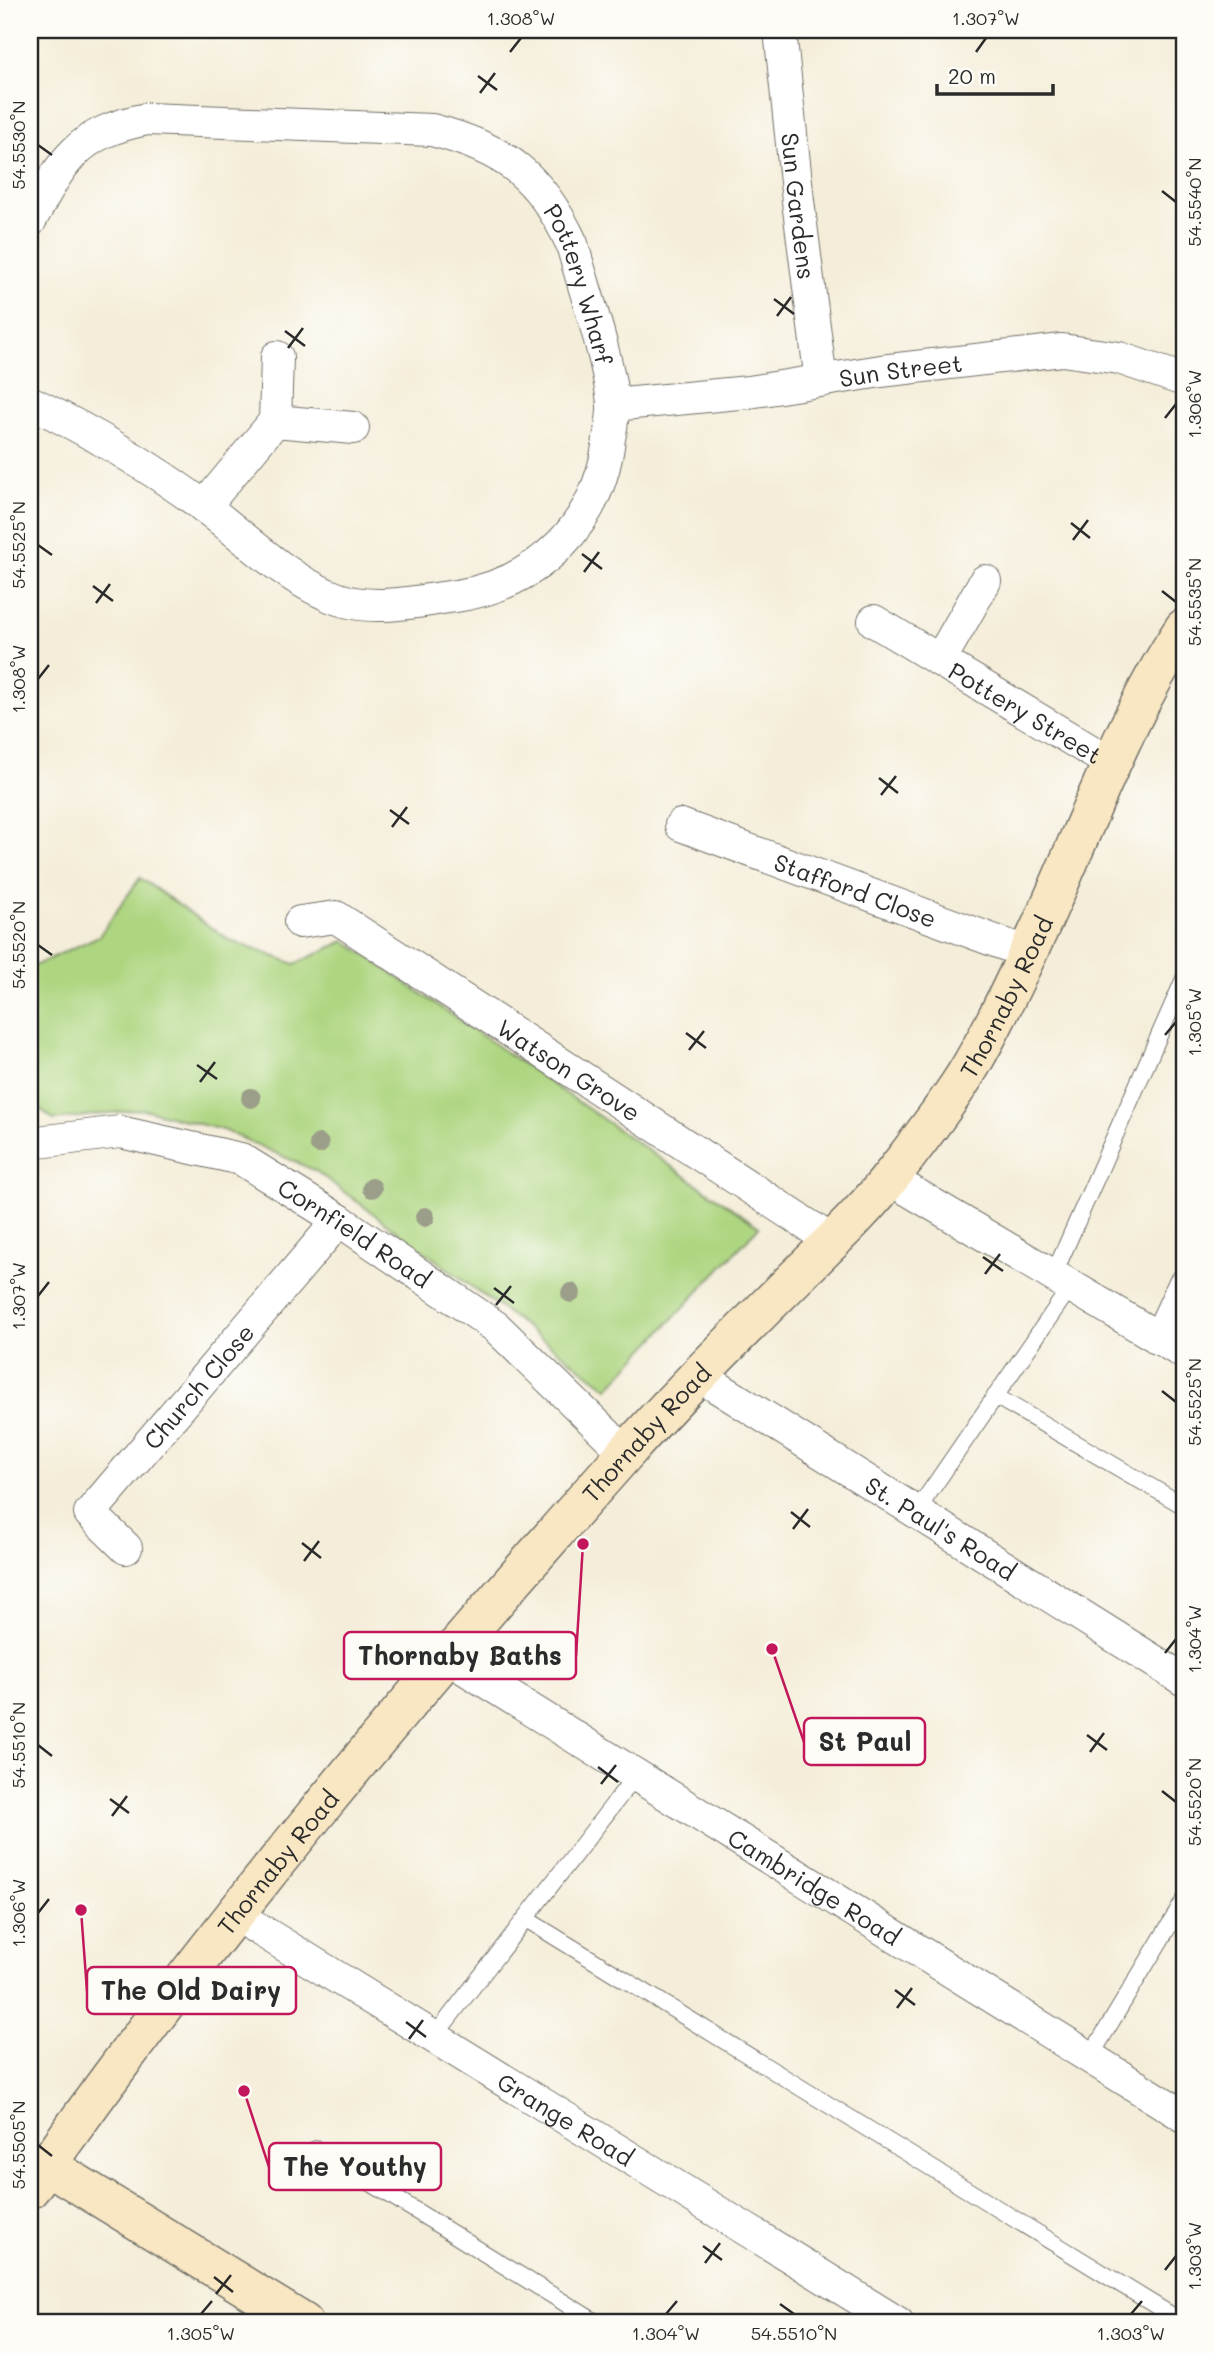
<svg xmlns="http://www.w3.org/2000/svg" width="1214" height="2353" font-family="Mali,sans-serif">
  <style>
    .green { fill: #aed681; stroke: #6c8056; stroke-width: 2 }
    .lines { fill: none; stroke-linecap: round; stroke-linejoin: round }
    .lane-casing { stroke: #716f68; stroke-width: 18 }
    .street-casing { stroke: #716f68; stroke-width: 34 }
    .secondary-casing { stroke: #716f68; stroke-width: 41 }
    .lane { stroke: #fff; stroke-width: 16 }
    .street { stroke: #fff; stroke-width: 32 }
    .secondary { stroke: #f9e7c3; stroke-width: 38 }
    .tree { fill: #9b9e88 }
    .ticks { fill: none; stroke: #2b2b2b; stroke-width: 2.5 }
    .labels { text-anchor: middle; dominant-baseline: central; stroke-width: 7; stroke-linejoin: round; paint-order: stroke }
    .street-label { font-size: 24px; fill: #2b2b2b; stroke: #fdfcf7 }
    .leader { fill: none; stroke: #c2185b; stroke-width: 2.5 }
    .callout-dot { fill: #c2185b; stroke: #fdfcf7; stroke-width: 2.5 }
    .callout { fill: #fdfcf7; stroke: #c2185b; stroke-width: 2.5 }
    .callout-label { font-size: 26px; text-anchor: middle; font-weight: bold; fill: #2b2b2b }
    .neatline { fill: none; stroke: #2b2b2b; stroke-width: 2.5 }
    .ticks-label { font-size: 18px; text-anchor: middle; fill: #2b2b2b }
  </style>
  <rect width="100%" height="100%" fill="#fdfcf7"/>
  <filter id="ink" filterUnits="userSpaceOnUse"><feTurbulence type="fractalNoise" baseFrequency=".0143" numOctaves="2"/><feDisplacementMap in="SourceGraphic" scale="14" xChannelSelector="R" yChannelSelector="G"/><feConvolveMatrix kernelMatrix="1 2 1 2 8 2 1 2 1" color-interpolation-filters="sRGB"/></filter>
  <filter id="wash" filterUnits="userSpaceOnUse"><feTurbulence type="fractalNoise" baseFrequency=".00686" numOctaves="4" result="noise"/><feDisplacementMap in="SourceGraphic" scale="28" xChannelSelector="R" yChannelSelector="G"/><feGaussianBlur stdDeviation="1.57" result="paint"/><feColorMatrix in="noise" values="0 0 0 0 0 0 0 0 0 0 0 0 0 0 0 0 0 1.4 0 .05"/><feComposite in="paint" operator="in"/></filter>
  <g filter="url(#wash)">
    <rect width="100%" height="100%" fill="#f4edd9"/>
    <!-- green -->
    <path class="green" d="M 140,878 L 229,940 L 295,964 L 345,941 L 759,1227 L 608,1388 L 316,1171 L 226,1131 L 143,1109 L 54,1120 L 30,1101 L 30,968 L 99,936 Z"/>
  </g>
  <g filter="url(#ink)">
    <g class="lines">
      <defs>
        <path id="lane" d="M 1053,1276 L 1184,979
          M 995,1396 L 1184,1506
          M 916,1512 L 1071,1286
          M 526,1919 L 1184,2323
          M 434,2037 L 636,1775
          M 1090,2057 L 1184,1901
          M 316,2149 L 597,2323"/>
        <g id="street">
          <path id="s1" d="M 780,30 L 798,201 L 821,381"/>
          <path id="s2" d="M 30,221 C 62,162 75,133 147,119 L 432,130 C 505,149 540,175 572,244 C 586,296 606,349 613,402 C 614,414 611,428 609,439 C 599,524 540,583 456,596 C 412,602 367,614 326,594 C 279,573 243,535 202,505 C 148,465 90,431 30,402"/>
          <path id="s3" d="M 613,405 L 749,392 L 881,371 L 1062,350 L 1119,358 L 1184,380"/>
          <path d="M 275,421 L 277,357"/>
          <path d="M 204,507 L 275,421 L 353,428"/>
          <path id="s4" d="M 874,621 L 1111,763"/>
          <path d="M 940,660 L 985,581"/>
          <path id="s5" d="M 681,825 L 1028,953"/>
          <path id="s6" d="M 300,922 L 336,917 L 832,1241"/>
          <path id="s7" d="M 30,1143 L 120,1132 L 241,1159 L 339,1220 L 496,1327 L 626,1453"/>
          <path d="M 890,1179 L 1184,1353"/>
          <path d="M 1159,1339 L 1184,1285"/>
          <path id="s8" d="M 698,1375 L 1184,1680"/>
          <path id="s9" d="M 126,1548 L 90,1513 L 339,1220"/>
          <path id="s10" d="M 446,1657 L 1184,2116"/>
          <path id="s11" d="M 234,1914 L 898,2323"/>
        </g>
        <g id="secondary">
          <path d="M 47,2165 L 304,2323"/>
          <path id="s12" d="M 30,2189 C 210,1931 414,1691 623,1456 C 677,1395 735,1338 793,1280 C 827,1246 865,1211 894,1173 C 918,1142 943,1110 964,1077 C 987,1040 1008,995 1027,955 C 1080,846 1117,729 1184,628"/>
        </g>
      </defs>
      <!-- lane casing -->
      <use href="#lane" class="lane-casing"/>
      <!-- street casing -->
      <use href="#street" class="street-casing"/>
      <!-- secondary casing -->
      <use href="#secondary" class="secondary-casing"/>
      <!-- lane -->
      <use href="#lane" class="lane"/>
      <!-- street -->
      <use href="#street" class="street"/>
      <!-- secondary -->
      <use href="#secondary" class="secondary"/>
    </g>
    <!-- trees -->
    <g class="tree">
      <circle cx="251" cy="1098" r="10"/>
      <circle cx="319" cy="1144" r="10"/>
      <circle cx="372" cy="1188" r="10"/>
      <circle cx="425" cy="1217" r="10"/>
      <circle cx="571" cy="1293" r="10"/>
    </g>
  </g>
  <!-- ticks -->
  <path class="ticks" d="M 510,52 L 521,38M 976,52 L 986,38M 478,76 L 497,90M 480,93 L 495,73M 38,145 L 52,155M 1162,191 L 1176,202M 774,299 L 794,314M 777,316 L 791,297M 285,331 L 305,346M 288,348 L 303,328M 1165,418 L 1176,404M 1071,523 L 1090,538M 1073,540 L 1088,520M 38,545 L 52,555M 582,554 L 602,569M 584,572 L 599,552M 93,586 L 113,601M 1162,591 L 1176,602M 96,603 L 110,584M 38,679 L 49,665M 879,778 L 898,793M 881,795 L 896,776M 390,810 L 409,824M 392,827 L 407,807M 38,945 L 52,955M 686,1033 L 706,1048M 1165,1035 L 1176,1022M 689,1050 L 704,1031M 197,1065 L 217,1079M 200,1082 L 215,1062M 983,1257 L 1003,1271M 985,1274 L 1000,1254M 494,1288 L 514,1303M 38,1296 L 49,1282M 496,1305 L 511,1286M 1162,1391 L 1176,1402M 791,1512 L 810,1527M 793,1529 L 808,1509M 302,1543 L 321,1558M 304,1561 L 319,1541M 1165,1653 L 1176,1639M 1087,1735 L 1107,1750M 38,1745 L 52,1756M 1090,1752 L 1104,1733M 598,1767 L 618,1782M 601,1784 L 616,1765M 1162,1791 L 1176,1802M 110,1799 L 129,1813M 112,1816 L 127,1796M 38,1913 L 49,1899M 895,1990 L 915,2005M 897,2008 L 912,1988M 406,2022 L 426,2037M 409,2039 L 423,2020M 38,2145 L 52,2156M 703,2246 L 722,2260M 705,2263 L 720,2243M 1165,2270 L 1176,2256M 214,2277 L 233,2292M 216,2294 L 231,2275M 780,2304 L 794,2314M 201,2314 L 212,2301M 666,2314 L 677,2301M 1131,2314 L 1142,2301"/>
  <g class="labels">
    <!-- street labels -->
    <g class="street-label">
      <text stroke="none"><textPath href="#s1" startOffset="177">Sun Gardens</textPath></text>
      <text stroke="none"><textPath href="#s2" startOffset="677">Pottery Wharf</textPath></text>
      <text stroke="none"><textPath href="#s3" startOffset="290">Sun Street</textPath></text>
      <text stroke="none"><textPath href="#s4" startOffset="177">Pottery Street</textPath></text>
      <text stroke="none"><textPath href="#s5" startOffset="186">Stafford Close</textPath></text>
      <text stroke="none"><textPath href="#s12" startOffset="1545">Thornaby Road</textPath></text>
      <text stroke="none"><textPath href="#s6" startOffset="315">Watson Grove</textPath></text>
      <text stroke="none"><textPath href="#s7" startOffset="350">Cornfield Road</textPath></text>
      <text stroke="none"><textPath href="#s9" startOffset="217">Church Close</textPath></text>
      <text stroke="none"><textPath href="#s12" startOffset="976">Thornaby Road</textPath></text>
      <text stroke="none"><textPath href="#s8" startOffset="287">St. Paul's Road</textPath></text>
      <text stroke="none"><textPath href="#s12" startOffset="410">Thornaby Road</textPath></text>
      <text stroke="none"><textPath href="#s10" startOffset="434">Cambridge Road</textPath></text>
      <text stroke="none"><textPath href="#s11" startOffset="390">Grange Road</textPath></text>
    </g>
  </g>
  <!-- callouts -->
  <path class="leader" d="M583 1544L576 1656M772 1649L804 1742M81 1910L87 1991M244 2091L269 2167"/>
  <g class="callout-dot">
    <circle cx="583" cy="1544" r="7"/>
    <circle cx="772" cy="1649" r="7"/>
    <circle cx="81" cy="1910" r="7"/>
    <circle cx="244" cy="2091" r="7"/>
  </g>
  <g class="callout">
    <rect x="344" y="1632" width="232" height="47" rx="7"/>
    <rect x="804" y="1718" width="121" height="47" rx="7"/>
    <rect x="87" y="1967" width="209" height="47" rx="7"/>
    <rect x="269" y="2143" width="172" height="47" rx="7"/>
  </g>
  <g class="callout-label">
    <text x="460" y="1665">Thornaby Baths</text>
    <text x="865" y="1751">St Paul</text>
    <text x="191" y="2000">The Old Dairy</text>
    <text x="355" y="2176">The Youthy</text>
  </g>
  <!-- margin -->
  <rect width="1214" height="2353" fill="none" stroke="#fdfcf7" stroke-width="77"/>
  <!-- scale -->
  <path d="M937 84v10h116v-10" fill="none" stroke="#2b2b2b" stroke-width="3.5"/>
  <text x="948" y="84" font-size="21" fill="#2b2b2b" stroke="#fdfcf7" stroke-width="5" paint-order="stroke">20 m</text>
  <rect x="38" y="38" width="1138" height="2276" class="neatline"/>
  <g class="ticks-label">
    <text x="521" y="25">1.308°W</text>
    <text x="986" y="25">1.307°W</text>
    <text transform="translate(19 145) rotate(-90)" y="6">54.5530°N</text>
    <text transform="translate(1195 202) rotate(-90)" y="6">54.5540°N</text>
    <text transform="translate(1195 404) rotate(-90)" y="6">1.306°W</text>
    <text transform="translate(19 545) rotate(-90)" y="6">54.5525°N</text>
    <text transform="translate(1195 602) rotate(-90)" y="6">54.5535°N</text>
    <text transform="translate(19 679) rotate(-90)" y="6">1.308°W</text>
    <text transform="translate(19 945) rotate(-90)" y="6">54.5520°N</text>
    <text transform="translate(1195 1022) rotate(-90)" y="6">1.305°W</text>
    <text transform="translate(19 1296) rotate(-90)" y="6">1.307°W</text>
    <text transform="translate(1195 1402) rotate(-90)" y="6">54.5525°N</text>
    <text transform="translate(1195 1639) rotate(-90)" y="6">1.304°W</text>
    <text transform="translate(19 1745) rotate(-90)" y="6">54.5510°N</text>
    <text transform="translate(1195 1802) rotate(-90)" y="6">54.5520°N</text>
    <text transform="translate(19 1913) rotate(-90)" y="6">1.306°W</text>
    <text transform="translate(19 2145) rotate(-90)" y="6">54.5505°N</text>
    <text transform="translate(1195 2256) rotate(-90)" y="6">1.303°W</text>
    <text x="201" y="2340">1.305°W</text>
    <text x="666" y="2340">1.304°W</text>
    <text x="794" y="2340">54.5510°N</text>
    <text x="1131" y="2340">1.303°W</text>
  </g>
</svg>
